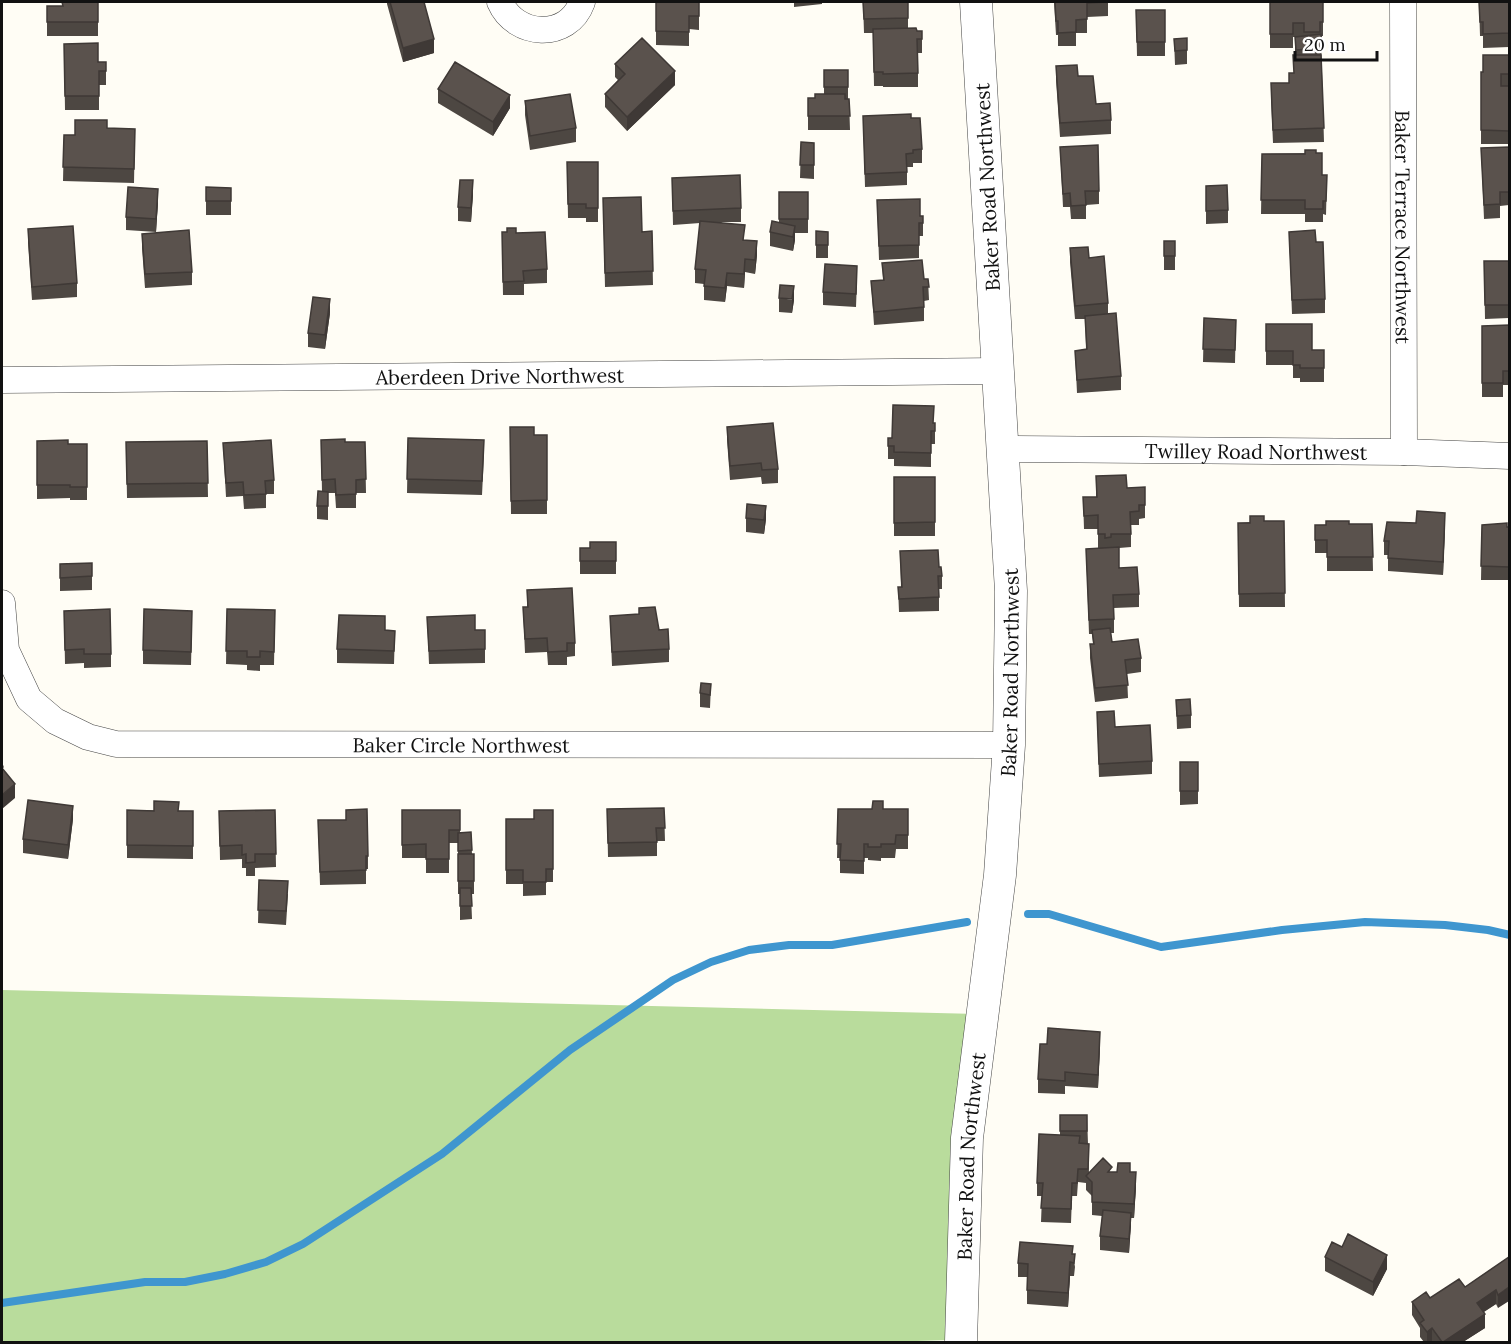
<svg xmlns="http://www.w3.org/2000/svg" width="1511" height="1344" font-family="Lora,serif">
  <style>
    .forest { fill: #b9dc9c }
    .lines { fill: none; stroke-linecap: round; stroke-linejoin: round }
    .stream { stroke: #3f96cf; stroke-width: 8 }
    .minor-casing { stroke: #444; stroke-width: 27 }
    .tertiary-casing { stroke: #444; stroke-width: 33 }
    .minor { stroke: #fff; stroke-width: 26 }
    .tertiary { stroke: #fff; stroke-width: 32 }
    .wall { fill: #4d4742 }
    .shaded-wall { fill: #3f3936 }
    .building { fill: #5a524d; stroke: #3f3936; stroke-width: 1.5 }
    .labels { text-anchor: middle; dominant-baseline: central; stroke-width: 6; stroke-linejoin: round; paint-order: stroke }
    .street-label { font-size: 20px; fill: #111; stroke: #fff }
  </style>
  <rect width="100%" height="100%" fill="#fffdf5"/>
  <!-- forest -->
  <path class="forest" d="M 2,990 L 978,1014 L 948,1340 L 886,1342 L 2,1342 Z"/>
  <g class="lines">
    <!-- stream -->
    <path class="stream" d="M 1028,914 L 1049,914 L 1161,947 L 1282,930 L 1365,922 L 1445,925 L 1488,930 L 1510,935
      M 2,1303 L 145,1282 L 185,1282 L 225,1274 L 266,1262 L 303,1244 L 442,1154 L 570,1050 L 673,980 L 711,962 L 749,950 L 789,945 L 832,945 L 967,922"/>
    <defs>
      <g id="minor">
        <path d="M 500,2 C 515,37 568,41 582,2"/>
        <path id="s1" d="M 1403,2 L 1404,452"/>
        <path id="s2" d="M 2,380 L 997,371"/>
        <path id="s3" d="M 1001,449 L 1404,452 L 1510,456"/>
        <path id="s4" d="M 2,603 L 6,650 L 29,699 L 55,721 L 88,737 L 116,744 L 1009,745"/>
      </g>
      <g id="tertiary">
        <path id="s5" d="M 961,1342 L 967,1138 L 1000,875 L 1009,745 L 1011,591 L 976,2"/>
      </g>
    </defs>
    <!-- minor casing -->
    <use href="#minor" class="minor-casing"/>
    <!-- tertiary casing -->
    <use href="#tertiary" class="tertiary-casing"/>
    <!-- minor -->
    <use href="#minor" class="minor"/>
    <!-- tertiary -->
    <use href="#tertiary" class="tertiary"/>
  </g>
  <!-- wall -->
  <path class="wall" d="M 98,2 L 98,36 L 47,36 L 47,6 L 62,6 Z
    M 387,2 L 424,2 L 434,53 L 403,62 L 387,4 Z
    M 656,2 L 699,2 L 699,30 L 689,29 L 689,46 L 656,45 Z
    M 794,2 L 822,2 L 822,4 L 794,7 Z
    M 863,2 L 908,2 L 908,28 L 917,31 L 922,31 L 922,53 L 918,53 L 918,87 L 883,87 L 883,86 L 874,86 L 873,33 L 864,33 Z
    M 1054,2 L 1108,2 L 1108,16 L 1087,17 L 1087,33 L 1076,33 L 1076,46 L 1058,46 L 1058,35 L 1056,35 Z
    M 1270,2 L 1323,2 L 1323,36 L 1321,36 L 1324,142 L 1273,143 L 1271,97 L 1289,83 L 1294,73 L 1295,55 L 1295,37 L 1296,37 L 1293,37 L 1293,48 L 1270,48 Z
    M 1479,2 L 1509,2 L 1509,47 L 1483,48 L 1483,36 L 1480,36 Z
    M 1136,10 L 1165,10 L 1165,56 L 1137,56 Z
    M 1187,38 L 1187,64 L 1175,65 L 1174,39 Z
    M 64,44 L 98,62 L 106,71 L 106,85 L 99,85 L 99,110 L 65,110 Z
    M 1509,55 L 1509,144 L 1481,144 L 1481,72 L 1483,72 Z
    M 615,64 L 675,85 L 627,131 L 605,107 L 605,94 L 618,80 L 615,77 Z
    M 1056,66 L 1078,76 L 1096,104 L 1111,120 L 1111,134 L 1060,137 L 1056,80 Z
    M 824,70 L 848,70 L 848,99 L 849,99 L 850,130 L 808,130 L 808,98 L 815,98 L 824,94 Z
    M 438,89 L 510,108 L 493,136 L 438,103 Z
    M 525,101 L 576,128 L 576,142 L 530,150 L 525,115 Z
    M 863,116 L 911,118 L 922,149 L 922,163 L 913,163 L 913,167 L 907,167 L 907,185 L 865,187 Z
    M 107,128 L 135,129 L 134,183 L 63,181 L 64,135 L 75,135 Z
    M 801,142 L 814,143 L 814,179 L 800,178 Z
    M 1060,147 L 1099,191 L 1099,204 L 1086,205 L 1086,219 L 1071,219 L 1070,207 L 1063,207 Z
    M 1509,147 L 1509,205 L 1500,206 L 1500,218 L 1484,219 L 1481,148 Z
    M 1316,153 L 1322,175 L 1327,175 L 1326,215 L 1323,214 L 1323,222 L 1305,222 L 1305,214 L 1261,214 L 1262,154 Z
    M 567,162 L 598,162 L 598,222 L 586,222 L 586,218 L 568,218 Z
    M 672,178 L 741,208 L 741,222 L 721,222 L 744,240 L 757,255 L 755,274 L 745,272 L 744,288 L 727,286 L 725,302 L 704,300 L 704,284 L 695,283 L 695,269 L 700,223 L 673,225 Z
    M 1206,186 L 1228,210 L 1228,223 L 1206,224 Z
    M 206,187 L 231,188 L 231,215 L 206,215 Z
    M 779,192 L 808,192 L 808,233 L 795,233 L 795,240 L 793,251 L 770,246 L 770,232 L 779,223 Z
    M 473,194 L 471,222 L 458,221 L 458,207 Z
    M 603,198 L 642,232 L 652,231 L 653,285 L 605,287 Z
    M 877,200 L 920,216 L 923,216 L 923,236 L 919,236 L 919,258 L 879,260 Z
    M 158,202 L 156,232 L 126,230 L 126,217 Z
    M 28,229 L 77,283 L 77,297 L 32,300 L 28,243 Z
    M 816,231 L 828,232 L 828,258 L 816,258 Z
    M 502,232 L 516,233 L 547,269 L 547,283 L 524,284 L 524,295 L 503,295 Z
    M 1289,232 L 1316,242 L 1325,299 L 1325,313 L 1292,314 Z
    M 142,234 L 192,272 L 192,285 L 145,288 L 142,248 Z
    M 1164,241 L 1175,241 L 1175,270 L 1164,270 Z
    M 1070,248 L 1089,258 L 1108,303 L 1108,314 L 1121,376 L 1121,390 L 1077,393 L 1075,351 L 1086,349 L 1085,319 L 1075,319 L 1070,262 Z
    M 1484,261 L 1509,261 L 1509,318 L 1485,319 Z
    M 882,263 L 924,279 L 928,279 L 929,300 L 924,301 L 924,321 L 874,325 L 871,281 L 883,280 Z
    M 857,280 L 856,307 L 823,305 L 823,292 Z
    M 779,298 L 794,300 L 792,313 L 779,312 Z
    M 330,313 L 325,349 L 308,347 L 308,333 Z
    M 1204,318 L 1236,320 L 1235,363 L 1203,362 Z
    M 1266,324 L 1312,350 L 1324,350 L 1324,382 L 1300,382 L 1300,378 L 1293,378 L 1293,365 L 1266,365 Z
    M 1509,325 L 1509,385 L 1503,385 L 1503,397 L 1482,397 L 1482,326 Z
    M 934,423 L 935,423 L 935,444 L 931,444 L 931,467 L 894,466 L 894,459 L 888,459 L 888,438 L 892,438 Z
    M 510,427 L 534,435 L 547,435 L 547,514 L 511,514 Z
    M 727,427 L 778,469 L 778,483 L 762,484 L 761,477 L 730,480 L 727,440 Z
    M 408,438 L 484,454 L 482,495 L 407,493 Z
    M 321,440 L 345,442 L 365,442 L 366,493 L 356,493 L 356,508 L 336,508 L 335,493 L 328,493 L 328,520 L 317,519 L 317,506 L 322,492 Z
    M 37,441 L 68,444 L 87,444 L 87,500 L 70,500 L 70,498 L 37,499 Z
    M 207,441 L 208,497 L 127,498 L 126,442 Z
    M 223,443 L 274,480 L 274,494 L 266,494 L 266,508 L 244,509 L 243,496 L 226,497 Z
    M 1096,476 L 1127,488 L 1145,487 L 1145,518 L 1139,519 L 1139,525 L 1131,525 L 1131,547 L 1119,548 L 1119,568 L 1139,594 L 1139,607 L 1114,608 L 1114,633 L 1111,633 L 1112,642 L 1141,658 L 1141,672 L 1127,674 L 1128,698 L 1095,702 L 1090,658 L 1090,644 L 1093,644 L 1092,634 L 1089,634 L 1086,549 L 1098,548 L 1098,529 L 1084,529 L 1083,497 L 1096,497 Z
    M 894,477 L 935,477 L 935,536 L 894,536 Z
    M 746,518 L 766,519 L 764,534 L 746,532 Z
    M 1264,521 L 1284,521 L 1285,607 L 1239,607 L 1238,523 Z
    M 1372,524 L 1373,571 L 1327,571 L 1327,553 L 1315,553 L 1315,525 Z
    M 1482,525 L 1509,527 L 1509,580 L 1481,580 Z
    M 1445,526 L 1443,575 L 1388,571 L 1388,555 L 1384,555 L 1384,541 Z
    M 616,542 L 616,574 L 580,574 L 580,548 L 590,548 Z
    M 900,551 L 939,567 L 942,576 L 942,589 L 939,589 L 939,611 L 899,612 L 898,587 L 901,587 Z
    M 92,563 L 92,590 L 60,591 L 60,564 Z
    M 527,590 L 575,643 L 575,656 L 567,657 L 567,665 L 548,665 L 547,652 L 525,653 L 523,607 L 527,607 Z
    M 227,609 L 275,610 L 274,665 L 260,665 L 260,671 L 247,670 L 247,665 L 226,664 Z
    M 64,611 L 111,654 L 111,667 L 84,668 L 84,663 L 65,664 Z
    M 610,616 L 659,630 L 669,649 L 669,662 L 612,666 Z
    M 427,617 L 485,649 L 485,663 L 429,664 Z
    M 192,625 L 191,665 L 143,664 L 143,650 Z
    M 385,630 L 395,631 L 394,664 L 337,663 L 337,649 Z
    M 711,684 L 710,708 L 700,707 L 700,693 Z
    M 1176,700 L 1191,715 L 1191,728 L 1177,729 Z
    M 1097,712 L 1115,727 L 1152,761 L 1152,774 L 1099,777 Z
    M 1180,762 L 1198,762 L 1198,804 L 1180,805 Z
    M 664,808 L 665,841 L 657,841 L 657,856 L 608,857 L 607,809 Z
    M 838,809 L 908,809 L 908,849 L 896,849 L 895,858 L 881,858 L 881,861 L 868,860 L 868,858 L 864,858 L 864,874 L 840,873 L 840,858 L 837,858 Z
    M 127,810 L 193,811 L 193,859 L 127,858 Z
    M 275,810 L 276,867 L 255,868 L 255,876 L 246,876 L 246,868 L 242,868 L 242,859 L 220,860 L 219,811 Z
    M 402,810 L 460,810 L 460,832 L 471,832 L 472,854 L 474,854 L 474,894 L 471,894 L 472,919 L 460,920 L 460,894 L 458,894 L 458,843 L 449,843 L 449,873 L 426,873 L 426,858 L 402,858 Z
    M 553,810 L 553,882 L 546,882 L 546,895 L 523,896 L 523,884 L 506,884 L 506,819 L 534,819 Z
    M 73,819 L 68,859 L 23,853 L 23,839 Z
    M 318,820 L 368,856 L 368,869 L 366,869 L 366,884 L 320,885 Z
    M 259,880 L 288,894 L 286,925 L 258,923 Z
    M 1047,1044 L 1100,1045 L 1098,1088 L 1065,1086 L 1065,1094 L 1038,1093 L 1038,1079 Z
    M 1060,1115 L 1087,1115 L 1089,1173 L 1130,1172 L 1136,1186 L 1134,1218 L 1131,1218 L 1129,1253 L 1100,1250 L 1100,1236 L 1102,1216 L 1092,1215 L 1092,1196 L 1086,1190 L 1086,1183 L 1078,1182 L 1077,1196 L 1072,1196 L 1071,1223 L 1041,1222 L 1042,1196 L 1037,1196 L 1037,1183 L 1060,1135 Z
    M 1073,1254 L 1075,1267 L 1074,1276 L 1070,1276 L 1068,1307 L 1027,1304 L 1027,1277 L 1018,1277 L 1018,1263 Z
    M 1325,1257 L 1387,1269 L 1373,1296 L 1325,1271 Z
    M 1509,1257 L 1498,1308 L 1496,1304 L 1484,1312 L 1485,1328 L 1463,1342 L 1424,1342 L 1420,1337 L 1420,1328 L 1412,1315 L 1412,1302 L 1430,1298 L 1465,1287 Z"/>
  <!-- shaded-wall -->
  <path class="shaded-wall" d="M 434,39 L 434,53 L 403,62 L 403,48 Z
    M 675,71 L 675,85 L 627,131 L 627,117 Z
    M 510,95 L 510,108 L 493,136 L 493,122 Z
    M 473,180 L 473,194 L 471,222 L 471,208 Z
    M 158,189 L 158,202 L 156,232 L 156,219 Z
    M 795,226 L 795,240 L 793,251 L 793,237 Z
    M 757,241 L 757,255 L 755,274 L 755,260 Z
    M 745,259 L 745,272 L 744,288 L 744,274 Z
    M 727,273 L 727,286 L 725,302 L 725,288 Z
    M 794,286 L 794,300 L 792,313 L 792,299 Z
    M 330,299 L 330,313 L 325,349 L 325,335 Z
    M 766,506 L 766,519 L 764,534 L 764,520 Z
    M 1445,513 L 1445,526 L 1443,575 L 1443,562 Z
    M 15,784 L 15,798 L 2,809 L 2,795 Z
    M 73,806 L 73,819 L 68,859 L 68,845 Z
    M 1100,1032 L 1100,1045 L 1098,1088 L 1098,1075 Z
    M 1136,1172 L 1136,1186 L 1134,1218 L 1134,1204 Z
    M 1131,1213 L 1131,1226 L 1129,1253 L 1129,1239 Z
    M 1387,1255 L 1387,1269 L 1373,1296 L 1373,1282 Z
    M 1070,1262 L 1070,1276 L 1068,1307 L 1068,1293 Z
    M 1509,1287 L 1509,1301 L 1498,1308 L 1498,1295 Z
    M 1496,1290 L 1496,1304 L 1477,1316 L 1477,1303 Z
    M 1485,1314 L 1485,1328 L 1463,1342 L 1443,1342 Z
    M 1432,1328 L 1432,1342 L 1427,1342 L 1427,1332 Z"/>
  <!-- building -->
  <path class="building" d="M 62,2 L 98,2 L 98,22 L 47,22 L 47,6 L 63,6 Z
    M 390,2 L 424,2 L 434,39 L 403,48 Z
    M 656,2 L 699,2 L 699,16 L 689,16 L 689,32 L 656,31 Z
    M 863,2 L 908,2 L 908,18 L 864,19 Z
    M 1055,2 L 1108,2 L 1087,3 L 1087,19 L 1076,20 L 1076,32 L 1058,33 L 1058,21 L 1056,21 Z
    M 1270,2 L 1323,2 L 1323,22 L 1320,22 L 1320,32 L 1304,32 L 1304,23 L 1293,23 L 1293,34 L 1270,34 Z
    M 1479,2 L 1509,2 L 1509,33 L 1483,34 L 1483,22 L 1480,22 Z
    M 1136,10 L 1165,10 L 1165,42 L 1137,42 Z
    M 916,28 L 917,31 L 922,31 L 922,39 L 917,39 L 918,73 L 883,74 L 883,72 L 874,72 L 873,29 Z
    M 1321,34 L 1322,48 L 1296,50 L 1295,37 Z
    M 642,38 L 675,71 L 627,117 L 605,94 L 625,74 L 615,64 Z
    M 1187,38 L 1187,50 L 1175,51 L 1174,39 Z
    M 98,43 L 98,62 L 106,62 L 106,71 L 99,71 L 99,96 L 65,96 L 64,44 Z
    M 1293,55 L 1321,55 L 1324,128 L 1273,130 L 1271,83 L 1289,83 L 1289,73 L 1294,73 Z
    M 1483,55 L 1509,55 L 1509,74 L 1501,74 L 1501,86 L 1509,86 L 1509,131 L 1481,130 L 1481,72 L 1483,72 Z
    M 455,62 L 510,95 L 493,122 L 438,89 Z
    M 1077,65 L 1078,76 L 1093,76 L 1096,104 L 1110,103 L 1111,120 L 1060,123 L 1056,66 Z
    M 824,70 L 848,70 L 848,87 L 824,87 Z
    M 570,94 L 576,128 L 530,136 L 525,101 Z
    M 815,94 L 845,94 L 845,99 L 849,99 L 850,116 L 808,116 L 808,98 L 815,98 Z
    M 911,114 L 911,118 L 920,118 L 922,149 L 913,150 L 913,153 L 906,154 L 907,172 L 865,174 L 863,116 Z
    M 75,120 L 107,120 L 107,128 L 135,129 L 134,169 L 63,167 L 64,135 L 75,135 Z
    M 801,142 L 814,143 L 814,165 L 800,165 Z
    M 1098,145 L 1099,191 L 1085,191 L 1086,205 L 1071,206 L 1070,193 L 1063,194 L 1060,147 Z
    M 1509,147 L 1509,192 L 1500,192 L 1500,204 L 1484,205 L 1481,148 Z
    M 1305,150 L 1316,150 L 1316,153 L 1322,153 L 1322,175 L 1327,175 L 1326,201 L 1323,201 L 1323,209 L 1305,209 L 1305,200 L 1261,200 L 1262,154 L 1305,154 Z
    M 567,162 L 598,162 L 598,208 L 586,208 L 586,204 L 568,204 Z
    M 740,175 L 741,208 L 673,211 L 672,178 Z
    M 460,180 L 473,180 L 471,208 L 458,207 Z
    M 1227,185 L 1228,210 L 1206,211 L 1206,186 Z
    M 128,187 L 158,189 L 156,219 L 126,217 Z
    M 206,187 L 231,188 L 231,201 L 206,201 Z
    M 779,192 L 808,192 L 808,219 L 779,219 Z
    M 641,197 L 642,232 L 652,231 L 653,271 L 605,273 L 603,198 Z
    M 920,199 L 920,216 L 923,216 L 923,223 L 919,223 L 919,245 L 879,246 L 877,200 Z
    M 700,221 L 745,225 L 743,240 L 757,241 L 755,260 L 745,259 L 744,274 L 727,273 L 725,288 L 704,286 L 706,270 L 695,269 Z
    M 772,221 L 795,226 L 793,237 L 770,232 Z
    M 73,226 L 77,283 L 32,287 L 28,229 Z
    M 507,228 L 516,228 L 516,233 L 545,232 L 547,269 L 523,271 L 524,281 L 503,282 L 502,232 L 507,232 Z
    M 189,230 L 192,272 L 145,274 L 142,234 Z
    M 1315,230 L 1316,242 L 1323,242 L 1325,299 L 1292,300 L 1289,232 Z
    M 816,231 L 828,232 L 828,245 L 816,245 Z
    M 1164,241 L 1175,241 L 1175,256 L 1164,256 Z
    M 1088,247 L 1089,258 L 1104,256 L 1108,303 L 1075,306 L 1070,248 Z
    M 922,260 L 924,279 L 928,279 L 929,287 L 923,287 L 924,307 L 874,312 L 871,281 L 884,280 L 882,263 Z
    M 1484,261 L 1509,261 L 1509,305 L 1485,305 Z
    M 825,264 L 857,266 L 856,294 L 823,292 Z
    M 780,285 L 794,286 L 792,299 L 779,298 Z
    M 313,297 L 330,299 L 325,335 L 308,333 Z
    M 1116,313 L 1121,376 L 1077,380 L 1075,351 L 1087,349 L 1085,316 Z
    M 1204,318 L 1236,320 L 1235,350 L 1203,349 Z
    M 1266,324 L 1312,324 L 1312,350 L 1324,350 L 1324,368 L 1300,368 L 1300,365 L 1293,365 L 1293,351 L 1266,351 Z
    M 1509,325 L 1509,371 L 1503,371 L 1503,383 L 1482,383 L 1482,326 Z
    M 893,405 L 934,406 L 933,423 L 935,423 L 935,431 L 931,431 L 931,453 L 894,452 L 894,446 L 888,446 L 888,438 L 892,438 Z
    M 773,423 L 778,469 L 762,470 L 761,463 L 730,466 L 727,427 Z
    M 510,427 L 534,427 L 534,435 L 547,435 L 547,500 L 511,501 Z
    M 408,438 L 484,440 L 482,481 L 407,479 Z
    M 345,439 L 345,442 L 365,442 L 366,479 L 356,480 L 356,494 L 336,495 L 335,479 L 322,480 L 321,440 Z
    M 68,440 L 68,444 L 87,444 L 87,487 L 70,487 L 70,485 L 37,485 L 37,441 Z
    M 271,440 L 274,480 L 265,481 L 266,494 L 244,495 L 243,482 L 226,483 L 223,443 Z
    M 207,441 L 208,483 L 127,484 L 126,442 Z
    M 1126,475 L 1127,488 L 1145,487 L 1145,505 L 1139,505 L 1139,511 L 1130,512 L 1131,534 L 1111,534 L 1111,537 L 1105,538 L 1105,534 L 1098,534 L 1098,515 L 1084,516 L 1083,497 L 1097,497 L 1096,476 Z
    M 894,477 L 935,477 L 935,522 L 894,523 Z
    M 318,491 L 328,492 L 328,506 L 317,506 Z
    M 747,504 L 766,506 L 764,520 L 746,518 Z
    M 1417,511 L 1445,513 L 1443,562 L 1388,558 L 1389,541 L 1384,541 L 1387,522 L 1416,523 Z
    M 1250,516 L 1264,516 L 1264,521 L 1284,521 L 1285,593 L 1239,594 L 1238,523 L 1250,523 Z
    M 1326,521 L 1349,521 L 1349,524 L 1372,524 L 1373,557 L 1327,557 L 1327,540 L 1315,540 L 1315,525 L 1326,525 Z
    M 1507,523 L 1507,527 L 1509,527 L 1509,567 L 1481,566 L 1482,525 Z
    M 590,542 L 616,542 L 616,561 L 580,561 L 580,548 L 590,548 Z
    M 1119,547 L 1119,568 L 1137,567 L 1139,594 L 1113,595 L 1114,619 L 1089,620 L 1086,549 Z
    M 938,550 L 939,567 L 941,567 L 942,576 L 938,576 L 939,597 L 899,599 L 898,587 L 902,587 L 900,551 Z
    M 92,563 L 92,576 L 60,578 L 60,564 Z
    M 572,588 L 575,643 L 567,643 L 567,651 L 548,652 L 547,638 L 525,639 L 523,607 L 528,607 L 527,590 Z
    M 655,607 L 659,630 L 668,629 L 669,649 L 612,652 L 610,616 L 639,614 L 639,608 Z
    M 110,609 L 111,654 L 84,654 L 84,649 L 65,650 L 64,611 Z
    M 144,609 L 192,611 L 191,652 L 143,650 Z
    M 227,609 L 275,610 L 274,652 L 260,651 L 260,657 L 247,657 L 247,651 L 226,651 Z
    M 339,615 L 385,616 L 385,630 L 395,631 L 394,651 L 337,649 Z
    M 475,615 L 475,630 L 485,630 L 485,649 L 429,651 L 427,617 Z
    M 1110,628 L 1112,642 L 1138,639 L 1141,658 L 1125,660 L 1128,685 L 1095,688 L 1090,644 L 1094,644 L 1092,630 Z
    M 701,683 L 711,684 L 710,695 L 700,693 Z
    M 1190,699 L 1191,715 L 1177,716 L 1176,700 Z
    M 1114,711 L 1115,727 L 1150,725 L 1152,761 L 1099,764 L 1097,712 Z
    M 1180,762 L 1198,762 L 1198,791 L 1180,791 Z
    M 2,764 L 3,767 L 2,768 L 15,784 L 2,795 Z
    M 28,800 L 73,806 L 68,845 L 23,839 Z
    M 154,801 L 179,802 L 178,811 L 193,811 L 193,846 L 127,845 L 127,810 L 154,811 Z
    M 873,801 L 883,801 L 883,809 L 908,809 L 908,835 L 896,835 L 895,844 L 881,844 L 881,847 L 868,847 L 868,844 L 864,844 L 864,861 L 840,860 L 841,844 L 837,844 L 838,809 L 872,809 Z
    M 664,808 L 665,828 L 656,828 L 657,842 L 608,843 L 607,809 Z
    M 367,809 L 368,856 L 366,856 L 366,870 L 320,872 L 318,820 L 346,820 L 346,810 Z
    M 275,810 L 276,854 L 255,854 L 255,862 L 246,863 L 246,854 L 242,855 L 242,845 L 220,846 L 219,811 Z
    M 402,810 L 460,810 L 460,830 L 449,830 L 449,859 L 426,859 L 426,844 L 402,845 Z
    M 534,810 L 553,810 L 553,869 L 546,869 L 546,882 L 523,882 L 523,870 L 506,870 L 506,819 L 534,819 Z
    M 471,832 L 472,850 L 458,851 L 458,833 Z
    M 458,854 L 474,854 L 474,881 L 458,881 Z
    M 259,880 L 288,881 L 286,911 L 258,910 Z
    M 460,888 L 471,888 L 472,906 L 460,906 Z
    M 1048,1028 L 1100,1032 L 1098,1075 L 1065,1072 L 1065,1081 L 1038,1079 L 1040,1044 L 1047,1044 Z
    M 1060,1115 L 1087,1115 L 1087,1131 L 1060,1131 Z
    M 1039,1134 L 1080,1136 L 1079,1143 L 1089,1144 L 1088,1169 L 1078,1169 L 1077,1183 L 1072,1183 L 1071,1209 L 1041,1208 L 1043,1183 L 1037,1183 Z
    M 1103,1158 L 1112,1167 L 1108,1172 L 1117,1172 L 1118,1163 L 1130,1163 L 1130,1172 L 1136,1172 L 1134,1204 L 1092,1202 L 1092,1182 L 1086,1176 Z
    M 1103,1210 L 1131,1213 L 1129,1239 L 1100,1236 Z
    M 1348,1234 L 1387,1255 L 1373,1282 L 1325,1257 L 1332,1242 L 1342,1247 Z
    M 1020,1242 L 1073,1246 L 1072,1254 L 1075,1254 L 1074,1263 L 1070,1262 L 1068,1293 L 1027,1290 L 1028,1264 L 1018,1263 Z
    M 1509,1257 L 1509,1287 L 1498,1295 L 1496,1290 L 1477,1303 L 1485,1314 L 1443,1342 L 1442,1342 L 1432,1328 L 1427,1332 L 1420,1323 L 1424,1320 L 1412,1302 L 1426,1292 L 1430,1298 L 1459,1279 L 1465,1287 Z"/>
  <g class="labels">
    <!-- street labels -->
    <g class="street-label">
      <text transform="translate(987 187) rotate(-93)">Baker Road Northwest</text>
      <text stroke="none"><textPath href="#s1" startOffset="225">Baker Terrace Northwest</textPath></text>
      <text stroke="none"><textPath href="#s2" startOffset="498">Aberdeen Drive Northwest</textPath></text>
      <text stroke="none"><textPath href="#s3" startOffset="255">Twilley Road Northwest</textPath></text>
      <text stroke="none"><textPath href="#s5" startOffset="672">Baker Road Northwest</textPath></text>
      <text stroke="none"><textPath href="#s4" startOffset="546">Baker Circle Northwest</textPath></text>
      <text stroke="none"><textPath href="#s5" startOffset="186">Baker Road Northwest</textPath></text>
    </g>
  </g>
  <!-- border -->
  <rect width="1511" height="1344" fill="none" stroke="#111111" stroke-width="6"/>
  <!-- scale -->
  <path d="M1295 51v9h82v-9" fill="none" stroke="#111111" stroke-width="3"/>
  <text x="1304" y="51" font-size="18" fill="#111111" stroke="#ffffff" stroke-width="4.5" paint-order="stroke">20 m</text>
</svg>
